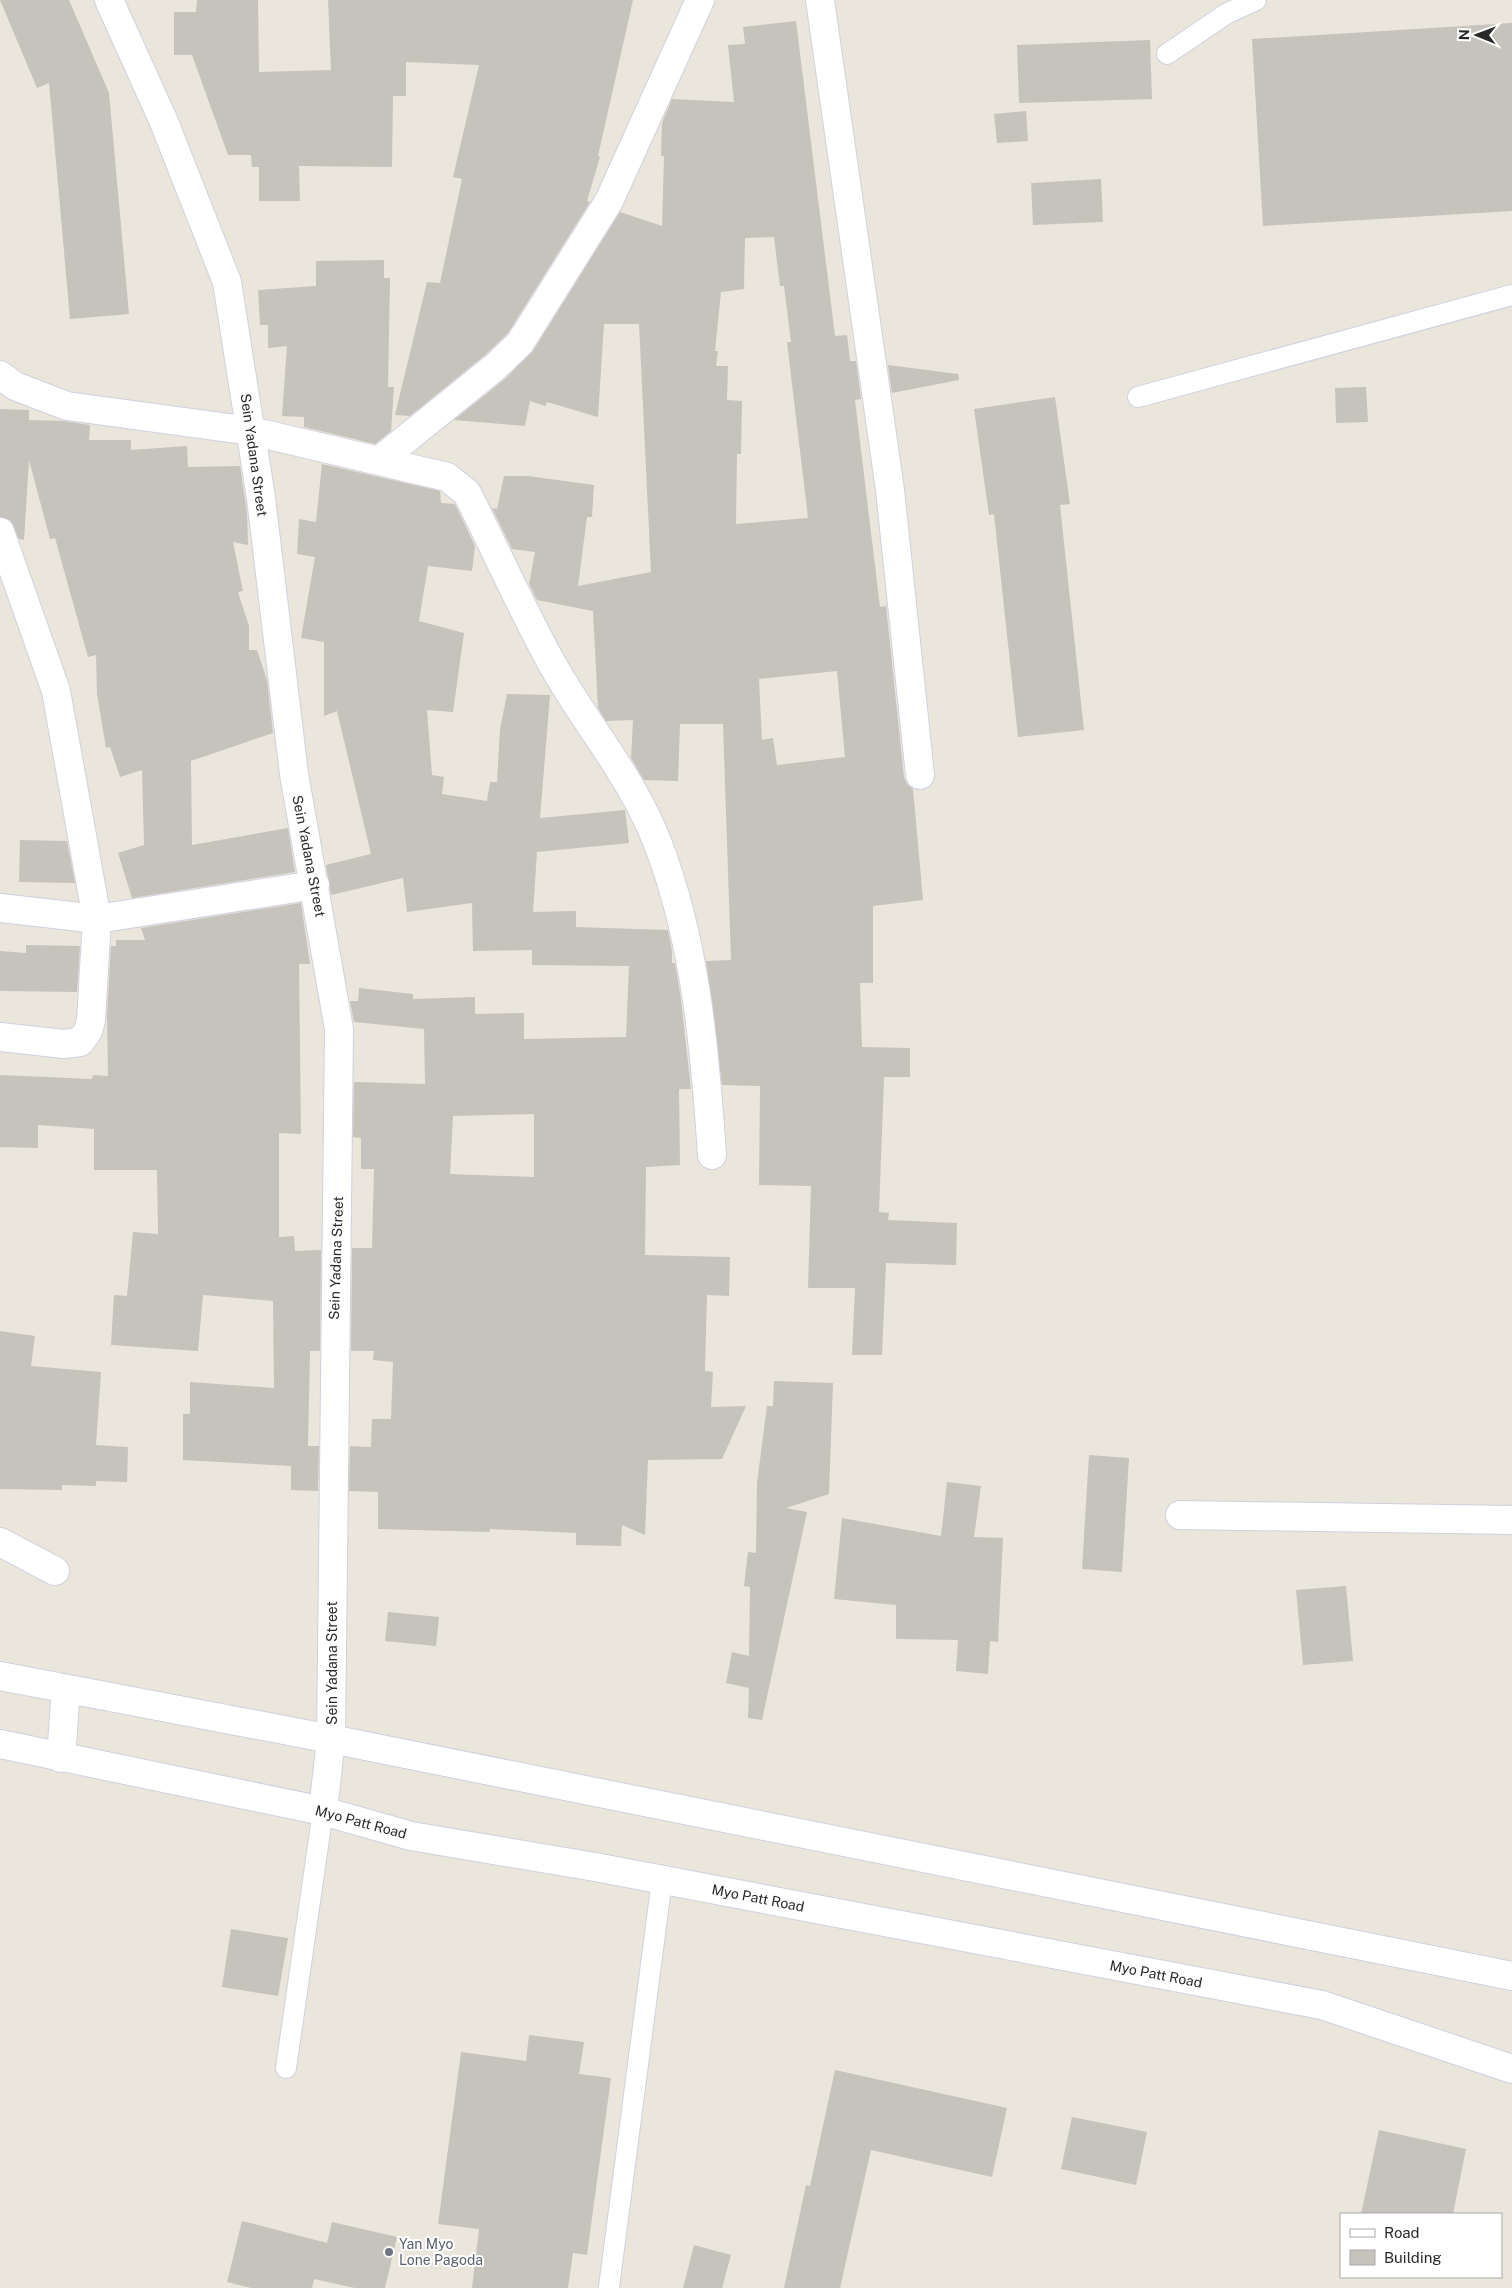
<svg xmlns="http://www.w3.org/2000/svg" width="1512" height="2288" font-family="'Public Sans',sans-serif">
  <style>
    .building { fill: #c5c3bb; fill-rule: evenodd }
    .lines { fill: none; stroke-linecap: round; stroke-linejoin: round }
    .service-casing { stroke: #d0d0e0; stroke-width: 22 }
    .minor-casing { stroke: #d0d0e0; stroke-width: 30 }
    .secondary-casing { stroke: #d0d0e0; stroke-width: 30 }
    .service { stroke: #fff; stroke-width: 20 }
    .minor { stroke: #fff; stroke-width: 28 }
    .secondary { stroke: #fff; stroke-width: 28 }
    .worship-dot { fill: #6b7280; stroke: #fff; stroke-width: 2 }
    .labels { text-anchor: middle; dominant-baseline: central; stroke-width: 4; stroke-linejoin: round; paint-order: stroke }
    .street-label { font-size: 14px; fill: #282828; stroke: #fff }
    .worship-label { font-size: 14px; fill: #5b616d; stroke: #fff; text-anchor: start }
  </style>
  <rect width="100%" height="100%" fill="#eae6db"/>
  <!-- building -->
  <path class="building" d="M 0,0 L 69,0 L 109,93 L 129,314 L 70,319 L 49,83 L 37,88 Z
    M 197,0 L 258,0 L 259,72 L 331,70 L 328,0 L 633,0 L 598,156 L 600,157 L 587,201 L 590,202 L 508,333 L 485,355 L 410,416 L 395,415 L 427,282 L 440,283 L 462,179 L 453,177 L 479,65 L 406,62 L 406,96 L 393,96 L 392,167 L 299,166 L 300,201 L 259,201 L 259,167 L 252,167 L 251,155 L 228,155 L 192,55 L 174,55 L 174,12 L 196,12 Z
    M 796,21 L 835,336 L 847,335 L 850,361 L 856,361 L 861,399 L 855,400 L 880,607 L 886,606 L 904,777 L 907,784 L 913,789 L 923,900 L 873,906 L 873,983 L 860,983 L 862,1047 L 910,1048 L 910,1077 L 884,1077 L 879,1212 L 889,1213 L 888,1220 L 957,1223 L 956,1265 L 886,1263 L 882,1355 L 852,1355 L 855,1288 L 808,1288 L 811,1186 L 759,1185 L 760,1086 L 722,1085 L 706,961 L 731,960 L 723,724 L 680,724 L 678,781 L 644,780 L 631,758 L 633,720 L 606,721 L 598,708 L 593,611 L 537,600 L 529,584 L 535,552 L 512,549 L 492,508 L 497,509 L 504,476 L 528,476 L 594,485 L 592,517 L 587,517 L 578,586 L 651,572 L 639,324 L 604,324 L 598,417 L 547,402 L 545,406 L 530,401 L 525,426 L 454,420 L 505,379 L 533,351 L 620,212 L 662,226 L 664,156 L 661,156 L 662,123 L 672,99 L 734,102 L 728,45 L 745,44 L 743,27 ZM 774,237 L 780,286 L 784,286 L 791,342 L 787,342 L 808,518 L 736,524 L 737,454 L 741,454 L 742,401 L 727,400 L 728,366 L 716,366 L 718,351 L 715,351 L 721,292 L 744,289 L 745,238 ZM 837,671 L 845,757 L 777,765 L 773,738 L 762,740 L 759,679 Z
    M 1512,23 L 1512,211 L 1263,226 L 1252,39 Z
    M 1150,40 L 1152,99 L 1019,103 L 1017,45 Z
    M 1026,111 L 1028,141 L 997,143 L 994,114 Z
    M 1101,179 L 1103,222 L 1033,225 L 1031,183 Z
    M 384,260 L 384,278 L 390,278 L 388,387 L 394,387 L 391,431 L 375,444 L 304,427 L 304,417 L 282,416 L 287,346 L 268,348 L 268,325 L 260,325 L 258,290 L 316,286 L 316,261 Z
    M 888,365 L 958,374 L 959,380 L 892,393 Z
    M 1366,387 L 1368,422 L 1336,423 L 1335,388 Z
    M 1055,397 L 1070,504 L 1060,505 L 1084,730 L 1018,737 L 994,514 L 989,515 L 974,409 Z
    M 0,409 L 29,410 L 29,420 L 63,421 L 90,425 L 89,440 L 131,440 L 131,450 L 187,446 L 188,467 L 240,466 L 247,513 L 248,545 L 233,542 L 243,591 L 238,592 L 249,626 L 249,650 L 257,650 L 267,680 L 273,733 L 191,761 L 192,845 L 288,828 L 295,872 L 132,898 L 118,853 L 144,845 L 142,770 L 120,777 L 110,747 L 106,748 L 97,694 L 96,655 L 88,657 L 55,538 L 50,539 L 29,460 L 24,540 L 19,539 L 10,520 L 0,517 Z
    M 322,464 L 440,491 L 441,503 L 455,504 L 475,546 L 472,571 L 428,566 L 419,621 L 464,633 L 453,712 L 427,710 L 432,775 L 444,777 L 442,794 L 487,801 L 490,782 L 497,782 L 500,729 L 507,694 L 550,695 L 540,818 L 625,810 L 629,843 L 537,852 L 533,912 L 576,911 L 576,927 L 668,930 L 672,951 L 672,963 L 675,963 L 681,1000 L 691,1089 L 679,1089 L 680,1165 L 646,1167 L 645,1255 L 730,1257 L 729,1296 L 707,1295 L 705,1371 L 713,1372 L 711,1407 L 746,1406 L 722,1459 L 648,1460 L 645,1535 L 622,1525 L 621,1546 L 576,1545 L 576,1533 L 490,1529 L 490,1532 L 378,1529 L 378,1492 L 349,1491 L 350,1446 L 371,1447 L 372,1419 L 391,1419 L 393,1362 L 373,1360 L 374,1351 L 351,1351 L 352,1248 L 372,1248 L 374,1169 L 361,1169 L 361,1138 L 353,1137 L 354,1082 L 425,1084 L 424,1029 L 354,1022 L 350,1001 L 358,1001 L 359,988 L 413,994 L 413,999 L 475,997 L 475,1014 L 524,1013 L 524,1039 L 626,1037 L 629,966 L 532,965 L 532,950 L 473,951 L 472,903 L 407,912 L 403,878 L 331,895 L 326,865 L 371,854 L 337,711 L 324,716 L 324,642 L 301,638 L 315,557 L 297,554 L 299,519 L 316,522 ZM 534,1114 L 534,1177 L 450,1174 L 453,1116 Z
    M 20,840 L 67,841 L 75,883 L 19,882 Z
    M 301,903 L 310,964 L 299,964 L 301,1134 L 279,1133 L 279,1237 L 294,1236 L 295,1251 L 321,1250 L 320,1351 L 310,1351 L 308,1446 L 319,1446 L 318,1491 L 291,1490 L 291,1466 L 183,1460 L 183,1414 L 190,1414 L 190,1382 L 274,1388 L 273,1301 L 203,1295 L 198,1351 L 111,1345 L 114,1295 L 127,1296 L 133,1232 L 158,1234 L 157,1170 L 94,1170 L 94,1129 L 38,1125 L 38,1148 L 0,1147 L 0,1075 L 92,1079 L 93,1075 L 108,1076 L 107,1016 L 111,946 L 116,946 L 116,940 L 145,940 L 141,928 Z
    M 26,945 L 80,946 L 77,992 L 0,991 L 0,951 L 26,953 Z
    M 0,1331 L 35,1336 L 31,1366 L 101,1372 L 96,1445 L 128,1447 L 127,1482 L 96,1481 L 96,1486 L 62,1485 L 62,1490 L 0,1489 Z
    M 774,1381 L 833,1383 L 829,1494 L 786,1508 L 807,1512 L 762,1720 L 748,1718 L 749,1688 L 726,1683 L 732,1652 L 749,1656 L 750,1587 L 744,1586 L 748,1552 L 756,1553 L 757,1483 L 767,1406 L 773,1406 Z
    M 1089,1455 L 1129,1458 L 1122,1572 L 1082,1569 Z
    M 947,1482 L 981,1486 L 974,1537 L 1003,1538 L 998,1642 L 990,1641 L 988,1674 L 956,1671 L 958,1640 L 896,1639 L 896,1605 L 834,1599 L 842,1518 L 941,1536 Z
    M 1346,1586 L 1353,1661 L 1303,1665 L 1296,1590 Z
    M 388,1612 L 439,1617 L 436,1646 L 385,1641 Z
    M 231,1929 L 288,1938 L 278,1996 L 222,1987 Z
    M 529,2035 L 584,2042 L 579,2074 L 611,2078 L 587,2255 L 573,2253 L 568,2288 L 472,2288 L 479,2229 L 438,2224 L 461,2052 L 526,2061 Z
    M 835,2070 L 1007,2108 L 992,2177 L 871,2150 L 840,2288 L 784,2288 L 806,2185 L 810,2186 Z
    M 1072,2117 L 1147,2132 L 1136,2185 L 1061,2169 Z
    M 1379,2130 L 1466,2149 L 1453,2214 L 1361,2214 Z
    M 242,2221 L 327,2243 L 332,2222 L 397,2237 L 385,2288 L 355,2288 L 314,2279 L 312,2288 L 251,2288 L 227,2282 Z
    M 694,2245 L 731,2255 L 722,2288 L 683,2288 Z"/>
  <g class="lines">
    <defs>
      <path id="service" d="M 1167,54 L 1226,14 L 1256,0
        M 1138,397 L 1512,295
        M 286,2068 L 323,1811
        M 609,2287 L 662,1880"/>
      <path id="minor" d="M 109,0 L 164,122 L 227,282 L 261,498 L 294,774 L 339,1029 L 331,1739 L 323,1811
        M 820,0 L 890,490 L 920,775
        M 0,375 L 15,386 L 67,406 L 251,431 L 447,477 L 467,493 C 495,549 521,607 551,662 C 586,725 632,776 658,844 C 696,943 705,1051 712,1155
        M 380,460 L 495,367 L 520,343 L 609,201 L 700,0
        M 0,532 L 56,691 L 97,919 L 91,1020 L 88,1031 L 80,1042 L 64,1044 L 0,1037
        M 0,908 L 97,919 L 315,885
        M 1180,1515 L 1512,1520
        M 0,1542 L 55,1571"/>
      <path id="secondary" d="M 0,1676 L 331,1739 L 1512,1976
        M 0,1744 L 323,1811 L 411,1836 L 595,1867 L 1322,2005 L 1512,2069
        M 61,1758 L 66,1689"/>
    </defs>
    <!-- service casing -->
    <use href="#service" class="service-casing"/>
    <!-- minor casing -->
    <use href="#minor" class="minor-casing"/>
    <!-- secondary casing -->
    <use href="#secondary" class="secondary-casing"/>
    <!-- service -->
    <use href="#service" class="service"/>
    <!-- minor -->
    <use href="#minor" class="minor"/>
    <!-- secondary -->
    <use href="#secondary" class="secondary"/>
  </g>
  <!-- markers -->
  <circle class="worship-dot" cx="389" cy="2252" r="5"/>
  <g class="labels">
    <!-- street labels -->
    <g class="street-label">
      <text transform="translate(254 455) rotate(82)">Sein Yadana Street</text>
      <text transform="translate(309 856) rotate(79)">Sein Yadana Street</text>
      <text transform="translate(336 1258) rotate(-88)">Sein Yadana Street</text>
      <text transform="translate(332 1663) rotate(-90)">Sein Yadana Street</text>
      <text transform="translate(361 1822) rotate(15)">Myo Patt Road</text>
      <text transform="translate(758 1898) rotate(11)">Myo Patt Road</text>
      <text transform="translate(1156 1974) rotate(11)">Myo Patt Road</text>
    </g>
    <!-- worship labels -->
    <g class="worship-label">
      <text x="399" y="2244">Yan Myo<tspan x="399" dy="16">Lone Pagoda</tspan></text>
    </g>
  </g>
  <!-- legend -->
  <rect x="1340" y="2213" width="162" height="65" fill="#ffffff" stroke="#a9a9a9"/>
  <rect x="1350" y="2229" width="25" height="8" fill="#ffffff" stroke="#a9a9a9"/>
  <text x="1384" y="2238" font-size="15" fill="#282828">Road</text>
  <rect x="1350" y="2250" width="25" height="15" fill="#c5c3bb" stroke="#a9a9a9"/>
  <text x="1384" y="2263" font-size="15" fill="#282828">Building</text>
  <!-- north arrow -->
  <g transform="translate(1477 35) rotate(271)" stroke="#ffffff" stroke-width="4" paint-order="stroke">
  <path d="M0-4L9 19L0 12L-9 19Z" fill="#282828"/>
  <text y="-8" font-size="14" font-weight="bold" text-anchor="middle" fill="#282828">N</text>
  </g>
</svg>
